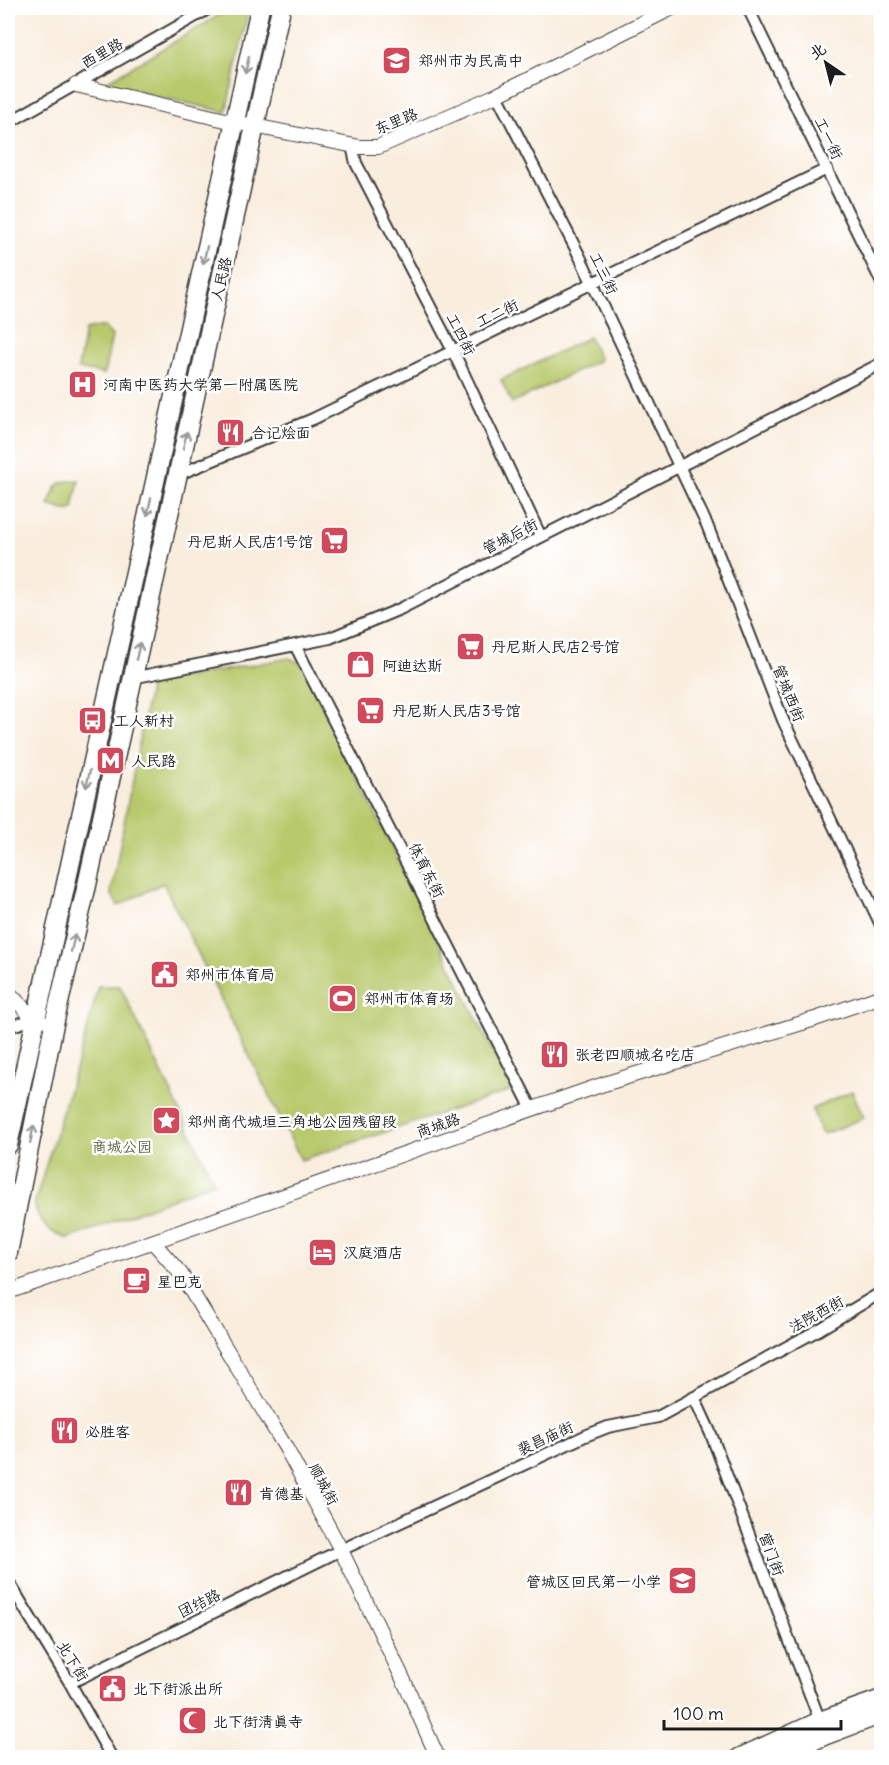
<svg xmlns="http://www.w3.org/2000/svg" width="889" height="1765" font-family="Delius,'LXGW WenKai TC',sans-serif">
  <style>
    .green { fill: #b8c96c; stroke: #6a7244; stroke-width: 1.5 }
    .lines { fill: none; stroke-linecap: round; stroke-linejoin: round }
    .minor-casing { stroke: #3d3b39; stroke-width: 14 }
    .tertiary-casing { stroke: #3d3b39; stroke-width: 16 }
    .primary-casing { stroke: #3d3b39; stroke-width: 21 }
    .minor { stroke: #fff; stroke-width: 10 }
    .tertiary { stroke: #fff; stroke-width: 14 }
    .primary { stroke: #fff; stroke-width: 18 }
    .oneway { stroke: #999 }
    .labels { text-anchor: middle; dominant-baseline: central; stroke-width: 5; stroke-linejoin: round; paint-order: stroke }
    .street-label { font-size: 15px; fill: #1c1c1c; stroke: #fff }
    .poi-label { font-size: 15px; fill: #1c1c1c; stroke: #fff; text-anchor: start }
    .park-label { font-size: 15px; fill: #5a613c; stroke: #fff }
  </style>
  <rect width="100%" height="100%" fill="#fff"/>
  <filter id="ink" filterUnits="userSpaceOnUse"><feTurbulence type="fractalNoise" baseFrequency=".0167" numOctaves="2"/><feDisplacementMap in="SourceGraphic" scale="12" xChannelSelector="R" yChannelSelector="G"/><feConvolveMatrix kernelMatrix="1 2 1 2 8 2 1 2 1" color-interpolation-filters="sRGB"/></filter>
  <filter id="wash" filterUnits="userSpaceOnUse"><feTurbulence type="fractalNoise" baseFrequency=".008" numOctaves="4" result="noise"/><feDisplacementMap in="SourceGraphic" scale="24" xChannelSelector="R" yChannelSelector="G"/><feGaussianBlur stdDeviation="1.35" result="paint"/><feColorMatrix in="noise" values="0 0 0 0 0 0 0 0 0 0 0 0 0 0 0 0 0 1.4 0 .05"/><feComposite in="paint" operator="in"/></filter>
  <g filter="url(#wash)">
    <rect width="100%" height="100%" fill="#f9eddd"/>
    <!-- green -->
    <path class="green" d="M 231,8 L 249,8 L 226,112 L 103,84 Z
      M 99,327 L 104,327 L 112,336 L 104,374 L 78,369 L 85,330 Z
      M 589,337 L 600,360 L 512,403 L 501,380 Z
      M 79,480 L 73,509 L 68,511 L 51,506 L 49,505 C 56,484 56,481 79,480 Z
      M 289,658 L 301,663 L 512,1090 L 301,1160 L 163,883 L 118,906 L 111,893 L 150,684 Z
      M 98,986 L 120,986 L 214,1182 L 69,1239 C 48,1233 41,1225 34,1205 L 88,1027 Z
      M 852,1091 L 864,1118 L 824,1134 L 821,1132 L 812,1109 Z"/>
  </g>
  <g filter="url(#ink)">
    <g class="lines">
      <defs>
        <path id="minor" d="M 748,8 L 882,283
          M 497,95 L 579,255 L 707,525 L 783,720 L 882,927
          M 8,123 L 210,8
          M 352,146 L 356,163 L 453,351 L 541,537
          M 177,475 L 313,419 L 827,169
          M 295,645 L 532,1109
          M 132,678 L 330,638 L 400,609 L 882,363
          M 8,1027 L 34,1019 L 54,1024
          M 694,1397 L 711,1434 L 820,1721
          M 8,1581 L 70,1683 L 112,1758
          M 70,1683 L 341,1550 L 585,1436 L 608,1427 L 658,1417 L 820,1329 L 882,1292"/>
        <path id="tertiary" d="M 76,85 L 234,122 L 360,147 L 378,147 L 497,95 L 672,8
          M 8,992 L 34,1019
          M 153,1242 L 181,1274 L 286,1448 L 341,1550 L 404,1681 L 438,1758
          M 8,1292 L 604,1084 L 815,1019 L 882,996"/>
        <path id="primary" d="M 8,1145 L 260,8
          M 8,1253 L 54,1024 L 87,885 L 281,8
          M 739,1758 L 820,1721 L 882,1699
          M 775,1758 L 826,1735 L 882,1714"/>
      </defs>
      <!-- minor casing -->
      <use href="#minor" class="minor-casing"/>
      <!-- tertiary casing -->
      <use href="#tertiary" class="tertiary-casing"/>
      <!-- primary casing -->
      <use href="#primary" class="primary-casing"/>
      <!-- minor -->
      <use href="#minor" class="minor"/>
      <!-- tertiary -->
      <use href="#tertiary" class="tertiary"/>
      <!-- primary -->
      <use href="#primary" class="primary"/>
    </g>
    <!-- one-way arrows -->
    <defs><path id="oneway-shaft" d="M-6 0H5M1.5-3L5.5 0L1.5 3" fill="none" stroke-width="1.6" stroke-linecap="round" stroke-linejoin="round" transform="scale(1.5)"/></defs>
    <g class="oneway">
      <use href="#oneway-shaft" transform="translate(247 65) rotate(103)"/>
      <use href="#oneway-shaft" transform="translate(205 255) rotate(103)"/>
      <use href="#oneway-shaft" transform="translate(185 440) rotate(-77)"/>
      <use href="#oneway-shaft" transform="translate(149 507) rotate(103)"/>
      <use href="#oneway-shaft" transform="translate(138 651) rotate(-77)"/>
      <use href="#oneway-shaft" transform="translate(88 779) rotate(103)"/>
      <use href="#oneway-shaft" transform="translate(73 943) rotate(-77)"/>
      <use href="#oneway-shaft" transform="translate(32 1134) rotate(-79)"/>
    </g>
  </g>
  <!-- icons -->
  <defs>
    <symbol id="school-square" viewBox="-11 -11 22 22"><rect x="-9" y="-9" width="18" height="18" rx="4" fill="#d1495b" stroke="#fff"/><path d="M0-5L7-2L0 1L-7-2ZM-4 1L0 2.5L4 1V4Q0 6-4 4Z" fill="#fff"/></symbol>
    <symbol id="hospital-square" viewBox="-11 -11 22 22"><rect x="-9" y="-9" width="18" height="18" rx="4" fill="#d1495b" stroke="#fff"/><path d="M-5-5h3v3.5h4V-5h3V5h-3V1.5h-4V5h-3Z" fill="#fff"/></symbol>
    <symbol id="restaurant-square" viewBox="-11 -11 22 22"><rect x="-9" y="-9" width="18" height="18" rx="4" fill="#d1495b" stroke="#fff"/><path d="M-5-6h1v4h1v-4h1v4h1v-4h1v5L-1.5 .5V6h-2V.5L-5-1ZM5-6V6H3V1.5H1.5Q1.5-4 5-6Z" fill="#fff"/></symbol>
    <symbol id="supermarket-square" viewBox="-11 -11 22 22"><rect x="-9" y="-9" width="18" height="18" rx="4" fill="#d1495b" stroke="#fff"/><path d="M-6-5.5h2.5l.6 2H6L4.5 2H-2.5L-4.4-4H-6ZM-1.5 3.2a1.3 1.3 0 1 0 .1 0ZM3 3.2a1.3 1.3 0 1 0 .1 0Z" fill="#fff"/></symbol>
    <symbol id="shop-square" viewBox="-11 -11 22 22"><rect x="-9" y="-9" width="18" height="18" rx="4" fill="#d1495b" stroke="#fff"/><path d="M-5-2.5h2.3a2.7 3.5 0 0 1 5.4 0H5L5.5 6h-11ZM-1.5-2.5h3a1.5 2.3 0 0 0-3 0Z" fill="#fff"/></symbol>
    <symbol id="bus-square" viewBox="-11 -11 22 22"><rect x="-9" y="-9" width="18" height="18" rx="4" fill="#d1495b" stroke="#fff"/><path d="M-5-6H5V4H4V6H2V4H-2V6H-4V4H-5ZM-3.5-4V0h7V-4ZM-3.5 1.2v1.5H-2V1.2ZM2 1.2v1.5H3.5V1.2Z" fill="#fff"/></symbol>
    <symbol id="metro-square" viewBox="-11 -11 22 22"><rect x="-9" y="-9" width="18" height="18" rx="4" fill="#d1495b" stroke="#fff"/><path d="M-5.5 5V-5H-3L0 0L3-5H5.5V5H3V-.5L0 4L-3-.5V5Z" fill="#fff"/></symbol>
    <symbol id="civic-square" viewBox="-11 -11 22 22"><rect x="-9" y="-9" width="18" height="18" rx="4" fill="#d1495b" stroke="#fff"/><path d="M-.6-6.5H3V-4.5H.6V-3L4-1V1h2V6H-6V1h2V-1L-.6-3ZM-1.2 2.5V6h2.4V2.5Z" fill="#fff"/></symbol>
    <symbol id="stadium-square" viewBox="-11 -11 22 22"><rect x="-9" y="-9" width="18" height="18" rx="4" fill="#d1495b" stroke="#fff"/><path d="M0-5a6.5 5 0 1 0 0 10a6.5 5 0 1 0 0-10ZM-3.5-1.8h7v3.6h-7Z" fill="#fff"/></symbol>
    <symbol id="sight-square" viewBox="-11 -11 22 22"><rect x="-9" y="-9" width="18" height="18" rx="4" fill="#d1495b" stroke="#fff"/><path d="M0-6L1.8-2.2L6-1.7L2.9 1.2L3.7 5.4L0 3.3L-3.7 5.4L-2.9 1.2L-6-1.7L-1.8-2.2Z" fill="#fff"/></symbol>
    <symbol id="hotel-square" viewBox="-11 -11 22 22"><rect x="-9" y="-9" width="18" height="18" rx="4" fill="#d1495b" stroke="#fff"/><path d="M-6-4.5h1.5V1H6V5H4.5V3h-9V5H-6ZM-4 0a1.8 1.8 0 1 1 3.6 0ZM.5 0V-2.5h3Q6-2.5 6 0Z" fill="#fff"/></symbol>
    <symbol id="cafe-square" viewBox="-11 -11 22 22"><rect x="-9" y="-9" width="18" height="18" rx="4" fill="#d1495b" stroke="#fff"/><path d="M-5.5-4.5H6V0H3Q3 3.5 0 3.5H-2.5Q-5.5 3.5-5.5 0ZM3-3.2v2h1.7v-2ZM-6 4.5H4V6H-6Z" fill="#fff"/></symbol>
    <symbol id="mosque-square" viewBox="-11 -11 22 22"><rect x="-9" y="-9" width="18" height="18" rx="4" fill="#d1495b" stroke="#fff"/><path d="M3.5-4.9A6 6 0 1 0 3.5 4.9A5 5 0 1 1 3.5-4.9Z" fill="#fff"/></symbol>
  </defs>
  <g fill-rule="evenodd">
    <use href="#school-square" x="380" y="44" width="33" height="33"/>
    <use href="#hospital-square" x="66" y="368" width="33" height="33"/>
    <use href="#restaurant-square" x="214" y="416" width="33" height="33"/>
    <use href="#supermarket-square" x="318" y="524" width="33" height="33"/>
    <use href="#supermarket-square" x="454" y="630" width="33" height="33"/>
    <use href="#shop-square" x="344" y="648" width="33" height="33"/>
    <use href="#supermarket-square" x="354" y="694" width="33" height="33"/>
    <use href="#bus-square" x="76" y="704" width="33" height="33"/>
    <use href="#metro-square" x="94" y="744" width="33" height="33"/>
    <use href="#civic-square" x="148" y="958" width="33" height="33"/>
    <use href="#stadium-square" x="326" y="982" width="33" height="33"/>
    <use href="#restaurant-square" x="538" y="1038" width="33" height="33"/>
    <use href="#sight-square" x="150" y="1104" width="33" height="33"/>
    <use href="#hotel-square" x="306" y="1236" width="33" height="33"/>
    <use href="#cafe-square" x="120" y="1264" width="33" height="33"/>
    <use href="#restaurant-square" x="48" y="1414" width="33" height="33"/>
    <use href="#restaurant-square" x="222" y="1476" width="33" height="33"/>
    <use href="#school-square" x="666" y="1564" width="33" height="33"/>
    <use href="#civic-square" x="96" y="1672" width="33" height="33"/>
    <use href="#mosque-square" x="176" y="1704" width="33" height="33"/>
  </g>
  <g class="labels">
    <!-- street labels -->
    <g class="street-label">
      <text transform="translate(102 53) rotate(-30)">西里路</text>
      <text transform="translate(396 121) rotate(-22)">东里路</text>
      <text transform="translate(829 138) rotate(64)">工一街</text>
      <text transform="translate(604 273) rotate(64)">工三街</text>
      <text transform="translate(221 279) rotate(-77)">人民路</text>
      <text transform="translate(497 313) rotate(-26)">工二街</text>
      <text transform="translate(461 334) rotate(63)">工四街</text>
      <text transform="translate(510 536) rotate(-27)">管城后街</text>
      <text transform="translate(789 693) rotate(68)">管城西街</text>
      <text transform="translate(427 870) rotate(63)">体育东街</text>
      <text transform="translate(438 1125) rotate(-19)">商城路</text>
      <text transform="translate(816 1314) rotate(-29)">法院西街</text>
      <text transform="translate(545 1438) rotate(-25)">裴昌庙街</text>
      <text transform="translate(324 1484) rotate(62)">顺城街</text>
      <text transform="translate(772 1554) rotate(70)">营门街</text>
      <text transform="translate(199 1603) rotate(-26)">团结路</text>
      <text transform="translate(73 1661) rotate(58)">北下街</text>
    </g>
    <!-- poi labels -->
    <g class="poi-label">
      <text x="418" y="60">郑州市为民高中</text>
      <text x="103" y="384">河南中医药大学第一附属医院</text>
      <text x="251" y="432">合记烩面</text>
      <text x="313" y="541" text-anchor="end">丹尼斯人民店1号馆</text>
      <text x="491" y="646">丹尼斯人民店2号馆</text>
      <text x="382" y="665">阿迪达斯</text>
      <text x="392" y="710">丹尼斯人民店3号馆</text>
      <text x="114" y="720">工人新村</text>
      <text x="131" y="760">人民路</text>
      <text x="185" y="974">郑州市体育局</text>
      <text x="364" y="998">郑州市体育场</text>
      <text x="575" y="1054">张老四顺城名吃店</text>
      <text x="187" y="1121">郑州商代城垣三角地公园残留段</text>
      <text x="343" y="1252">汉庭酒店</text>
      <text x="157" y="1281">星巴克</text>
      <text x="85" y="1431">必胜客</text>
      <text x="259" y="1493">肯德基</text>
      <text x="661" y="1581" text-anchor="end">管城区回民第一小学</text>
      <text x="133" y="1688">北下街派出所</text>
      <text x="213" y="1721">北下街清真寺</text>
    </g>
    <!-- park labels -->
    <g class="park-label">
      <text x="122" y="1146">商城公园</text>
    </g>
  </g>
  <!-- margin -->
  <rect width="889" height="1765" fill="none" stroke="#fff" stroke-width="30"/>
  <!-- north arrow -->
  <g transform="translate(826 63) rotate(325)" stroke="#ffffff" stroke-width="4.5" paint-order="stroke">
  <path d="M0-4.5L10 22L0 15L-10 22Z" fill="#1c1c1c"/>
  <text y="-9" font-size="16" font-weight="bold" text-anchor="middle" fill="#1c1c1c">北</text>
  </g>
  <!-- scale -->
  <path d="M664 1720v9h177v-9" fill="none" stroke="#1c1c1c" stroke-width="3"/>
  <text x="673" y="1720" font-size="18" fill="#1c1c1c" stroke="#ffffff" stroke-width="4.5" paint-order="stroke">100 m</text>
</svg>
